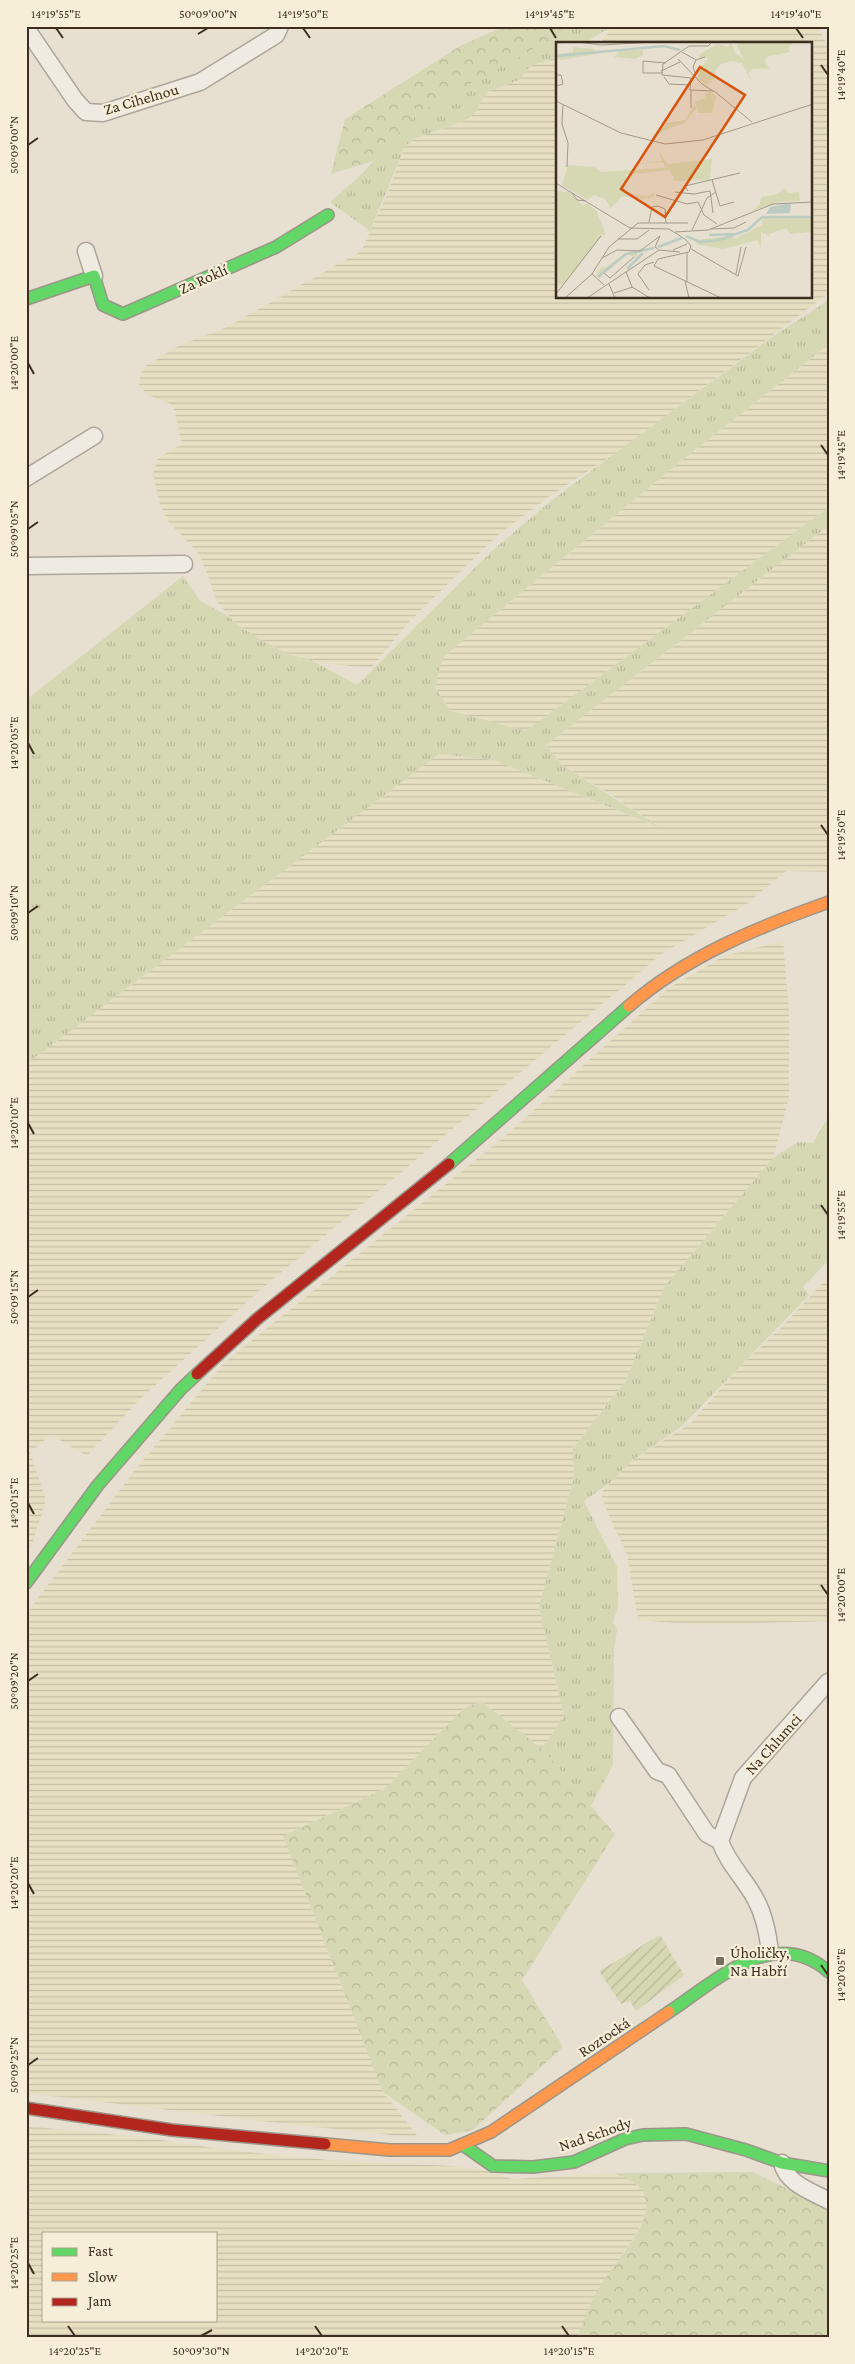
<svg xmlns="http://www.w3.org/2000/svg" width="855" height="2364" font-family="'Crimson Pro',serif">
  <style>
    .farmland { fill: url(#farmland-rules); fill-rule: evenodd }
    .grass { fill: url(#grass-tufts) }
    .forest { fill: url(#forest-crowns) }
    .garden { fill: url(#garden-furrows) }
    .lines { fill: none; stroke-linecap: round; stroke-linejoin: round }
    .street-casing { stroke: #ada599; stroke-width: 19 }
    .fast-casing { stroke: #9c958a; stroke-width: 14 }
    .slow-casing { stroke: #9c958a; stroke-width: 14 }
    .jam-casing { stroke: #9c958a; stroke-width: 14 }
    .street { stroke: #efebe3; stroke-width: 16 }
    .fast { stroke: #63d668; stroke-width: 11 }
    .slow { stroke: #ff974d; stroke-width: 11 }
    .jam { stroke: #b3261e; stroke-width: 11 }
    .ticks { fill: none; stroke: #3d2e20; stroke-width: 2 }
    .poi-dot { fill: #786c5e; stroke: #f7eed8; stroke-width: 2 }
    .labels { text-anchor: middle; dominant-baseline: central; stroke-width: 4.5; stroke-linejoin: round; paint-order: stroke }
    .street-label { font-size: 16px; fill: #3d2e20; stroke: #f7eed8 }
    .poi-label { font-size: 16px; fill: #3d2e20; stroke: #f7eed8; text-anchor: start }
    .inset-river { fill: none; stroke: #bcccc2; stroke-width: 2.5 }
    .inset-road { fill: none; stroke: #a3998a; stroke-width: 1 }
    .view { fill: #d7550e; fill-opacity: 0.15; stroke: #d7550e; stroke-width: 2.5 }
    .inset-edge { fill: none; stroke: #3d2e20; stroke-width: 2.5 }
    .neatline { fill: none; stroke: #3d2e20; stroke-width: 2 }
    .ticks-label { font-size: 12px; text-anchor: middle; fill: #3d2e20 }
  </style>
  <defs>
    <pattern id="farmland-rules" width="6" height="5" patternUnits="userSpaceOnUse" patternTransform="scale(1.25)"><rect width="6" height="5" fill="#e6dfc2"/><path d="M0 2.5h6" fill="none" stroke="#c6c0a6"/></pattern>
    <pattern id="grass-tufts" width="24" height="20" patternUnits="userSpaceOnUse" patternTransform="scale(1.25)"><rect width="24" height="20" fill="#d6d7b3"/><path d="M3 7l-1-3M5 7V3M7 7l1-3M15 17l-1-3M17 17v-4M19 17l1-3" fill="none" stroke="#b9b99a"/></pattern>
    <pattern id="forest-crowns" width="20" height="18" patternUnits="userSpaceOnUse" patternTransform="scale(1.25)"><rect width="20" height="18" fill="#d6d7b3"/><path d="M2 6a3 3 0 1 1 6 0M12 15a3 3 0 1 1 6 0" fill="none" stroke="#b9b99a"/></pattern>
    <pattern id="garden-furrows" width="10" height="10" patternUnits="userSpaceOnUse" patternTransform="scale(1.25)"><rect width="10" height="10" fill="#d6d7b3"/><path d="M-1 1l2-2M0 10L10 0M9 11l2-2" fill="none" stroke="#b9b99a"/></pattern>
  </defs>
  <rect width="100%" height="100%" fill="#e7e0d1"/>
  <!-- farmland -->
  <path class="farmland" d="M 613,26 L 818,26 L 829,49 L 829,293 L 620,450 L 550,496 L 499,534 L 410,621 L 371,668 L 323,663 L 290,655 L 265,642 L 236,624 L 217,602 L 205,568 L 197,552 L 168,521 L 159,502 L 153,473 L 158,458 L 182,444 L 173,405 L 148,395 L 139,385 L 141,372 L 146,366 L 178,346 L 227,327 L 361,251 L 386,197 L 405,146 L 416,138 L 464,121 L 474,113 L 487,92 L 519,80 L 530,66 L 557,57 L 558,298 L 811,298 L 811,44 L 600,44 Z
    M 829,344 L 829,507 L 526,731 L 451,711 L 435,688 L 443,657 L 681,461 Z
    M 829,525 L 829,872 L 786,871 L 748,903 L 663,953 L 259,1291 L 139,1400 L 87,1456 L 51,1435 L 30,1452 L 46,1500 L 32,1544 L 26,1552 L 26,1064 L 439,754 L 494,760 L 656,826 L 613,796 L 562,765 L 546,745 Z
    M 783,941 L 789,1011 L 789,1098 L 773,1158 L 665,1286 L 625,1382 L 573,1448 L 574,1477 L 539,1607 L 564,1716 L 542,1749 L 481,1701 L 463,1709 L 386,1788 L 283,1836 L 383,2092 L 419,2138 L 296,2125 L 26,2093 L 26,1614 L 135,1470 L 224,1363 L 504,1137 L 670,987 L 724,956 Z
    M 829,1276 L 829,1621 L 699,1625 L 638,1620 L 627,1554 L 608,1514 L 601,1493 L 630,1462 L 691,1423 L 741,1365 L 780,1329 Z
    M 26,2126 L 148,2138 L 227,2150 L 328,2160 L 453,2166 L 483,2170 L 513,2179 L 613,2173 L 631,2178 L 645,2194 L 647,2203 L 644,2219 L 631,2242 L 595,2294 L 577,2338 L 26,2338 ZM 44,2233 L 216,2233 L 216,2320 L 44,2320 Z"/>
  <!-- grass -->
  <path class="grass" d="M 575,26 L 612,26 L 583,44 L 558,44 L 557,57 L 530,66 L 519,80 L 487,92 L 474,114 L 464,121 L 416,138 L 405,146 L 370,231 L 330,202 L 361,175 L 414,115 Z
    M 829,300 L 829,344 L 681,461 L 443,657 L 435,688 L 451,711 L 526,731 L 829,507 L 829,525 L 546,745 L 562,765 L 659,827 L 494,760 L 439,754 L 26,1064 L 26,700 L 183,576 L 200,601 L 230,617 L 236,624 L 265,642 L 290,655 L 311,660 L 357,685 L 493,550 L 552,500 L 772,337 Z
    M 829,1116 L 829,1260 L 803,1287 L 809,1295 L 683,1425 L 630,1462 L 611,1482 L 584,1501 L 617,1567 L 618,1606 L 613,1622 L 617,1630 L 614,1650 L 613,1765 L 591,1806 L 542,1749 L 564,1716 L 539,1607 L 574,1477 L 573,1448 L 625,1382 L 665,1286 L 773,1158 L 798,1142 L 813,1143 Z"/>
  <!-- forest -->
  <path class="forest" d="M 505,26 L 575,26 L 414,115 L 373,161 L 331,174 L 345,119 L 460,46 Z
    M 481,1701 L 542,1749 L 615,1834 L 522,1980 L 563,2047 L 473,2130 L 445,2135 L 383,2092 L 283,1836 L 386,1788 L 463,1709 Z
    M 753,2172 L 829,2209 L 829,2338 L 577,2338 C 583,2324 587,2308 595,2295 C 614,2258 688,2196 614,2173 Z"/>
  <!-- garden -->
  <path class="garden" d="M 660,1935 L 684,1975 L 636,2011 L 630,2001 L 621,2004 L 599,1971 Z"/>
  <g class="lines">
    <defs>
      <path id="street" d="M 26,28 L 75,100 L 86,112 L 103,113 L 200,82 L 276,35 L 280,26
        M 86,251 L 94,276
        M 26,478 L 94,436
        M 26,566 L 184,564
        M 619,1717 L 657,1771 L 668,1775 L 707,1834 L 720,1841 C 728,1864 745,1879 756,1900 C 765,1917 768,1934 770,1952
        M 720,1841 L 743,1778 L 828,1682
        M 782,2163 C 787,2184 811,2191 829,2201"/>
      <path id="fast" d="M 26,299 L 94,276 L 103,305 L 123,314 L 276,247 L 328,215
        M 449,1164 L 629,1006
        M 26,1583 L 98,1485 L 181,1389 L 197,1374
        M 669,2012 C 717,1980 775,1924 829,1972
        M 463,2145 L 493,2166 L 533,2167 L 574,2162 L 625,2139 L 643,2135 L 686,2134 L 746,2150 L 782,2163 L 829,2171"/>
      <path id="slow" d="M 629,1006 C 687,956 758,927 829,902
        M 325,2144 L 390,2150 L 449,2150 L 491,2132 L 669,2012"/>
      <path id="jam" d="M 197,1374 L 257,1319 L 449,1164
        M 26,2108 L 172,2130 L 325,2144"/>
    </defs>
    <!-- street casing -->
    <use href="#street" class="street-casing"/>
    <!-- fast casing -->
    <use href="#fast" class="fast-casing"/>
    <!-- slow casing -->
    <use href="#slow" class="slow-casing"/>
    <!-- jam casing -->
    <use href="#jam" class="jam-casing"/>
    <!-- street -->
    <use href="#street" class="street"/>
    <!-- fast -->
    <use href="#fast" class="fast"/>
    <!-- slow -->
    <use href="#slow" class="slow"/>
    <!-- jam -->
    <use href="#jam" class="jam"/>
  </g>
  <!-- ticks -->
  <path class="ticks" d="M 56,28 L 63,38M 303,28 L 310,38M 550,28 L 556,38M 796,28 L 803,38M 198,34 L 208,28M 821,65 L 828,75M 28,145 L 38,138M 28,363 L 34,374M 821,445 L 828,455M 28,529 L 38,522M 28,743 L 34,754M 821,825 L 828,835M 28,913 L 38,906M 28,1123 L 34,1134M 821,1205 L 828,1215M 28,1297 L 38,1290M 28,1503 L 34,1514M 821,1585 L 828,1595M 28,1681 L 38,1674M 28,1883 L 34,1894M 821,1965 L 828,1975M 28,2065 L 38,2058M 28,2263 L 34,2274M 68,2326 L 75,2336M 315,2326 L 322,2336M 562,2326 L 569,2336M 201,2336 L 212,2330"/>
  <!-- markers -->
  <rect class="poi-dot" x="715" y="1956" width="10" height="10" rx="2.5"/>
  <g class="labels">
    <!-- street labels -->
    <g class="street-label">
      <text transform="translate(141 99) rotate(-16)">Za Cihelnou</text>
      <text transform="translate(203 279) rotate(-24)">Za Roklí</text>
      <text transform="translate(773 1744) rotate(-48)">Na Chlumci</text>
      <text transform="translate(604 2037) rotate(-34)">Roztocká</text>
      <text transform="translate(595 2134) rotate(-19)">Nad Schody</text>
    </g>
    <!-- poi labels -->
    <g class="poi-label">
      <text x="730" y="1952">Úholičky,<tspan x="730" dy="18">Na Habří</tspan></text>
    </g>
  </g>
  <!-- overview -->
  <g transform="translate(556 42)">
    <rect width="256" height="256" fill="#e7e0d1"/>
    <path d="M 87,8 L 87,13 L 79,17 L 58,15 L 64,9 ZM 139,62 L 140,67 L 128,81 L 102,91 L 111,81 L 129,78 ZM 103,110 L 112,122 L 156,117 L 154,138 L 119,139 L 114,128 L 70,133 L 68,151 L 93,154 L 98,151 L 99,154 L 92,155 L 6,143 L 12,123 L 38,125 L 45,130 L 109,126 L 107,120 L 76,122 L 106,119 ZM 0,149 L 13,150 L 26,163 L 32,162 L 40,168 L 50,192 L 46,193 L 9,241 L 0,244 Z" fill="#d6d7b3"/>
    <path d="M 175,0 L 179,11 L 188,17 L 181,4 L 184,0 L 237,0 L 232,6 L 234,10 L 210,15 L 209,21 L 214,26 L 196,27 L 192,32 L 198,41 L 193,35 L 186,21 L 176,19 L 165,22 L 159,28 L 160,34 L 151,43 L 143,38 L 142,28 L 153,16 L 143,16 L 144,12 L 162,2 L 172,5 ZM 17,5 L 39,7 L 40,12 L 5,18 L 0,15 L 0,12 L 17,10 ZM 156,50 L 160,55 L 156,71 L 142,71 L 139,60 L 149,56 L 149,51 ZM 6,143 L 55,148 L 77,154 L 98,155 L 87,157 L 66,154 L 55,166 L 49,157 L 38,153 L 32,158 ZM 228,146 L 233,151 L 243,150 L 244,159 L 222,160 L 196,169 L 204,162 L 205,155 L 222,152 ZM 231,174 L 256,177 L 256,190 L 234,192 L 230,186 L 213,192 L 215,195 L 205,190 L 205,206 L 201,198 L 167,207 L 140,202 L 140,198 L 175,194 L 179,197 L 206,183 L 207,175 ZM 80,210 L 83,216 L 70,212 L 43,236 L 40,233 L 46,225 L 49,226 L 69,211 Z" fill="#d6d7b3"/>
    <path d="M 235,161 L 234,171 L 210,172 L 214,165 Z" fill="#bcccc2"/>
    <path class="inset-river" d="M 0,14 L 108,4 L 124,8M 153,193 L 181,192M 130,194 L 144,200 L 163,198 L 192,188 L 206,175 L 257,175M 102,205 L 126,196M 71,227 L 87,211M 42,235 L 70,212 L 98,206"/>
    <path class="inset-road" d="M 22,0 L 45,3 L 98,0M 156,0 L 152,4 L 133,4 L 107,22 L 106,33 L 135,36 L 134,48 L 158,49 L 196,80M 0,1 L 15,0M 126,10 L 140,18 L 149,15M 122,17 L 146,42 L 157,49M 105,29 L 124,20M 106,31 L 87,31 L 87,19 L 110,21M 0,33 L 5,33 L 7,42 L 0,44M 140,33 L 137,25 L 140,18M 108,35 L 113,42 L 134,43M 0,59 L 65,91 L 109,102 L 147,98 L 257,62M 7,62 L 6,82 L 12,101 L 11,125M 135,66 L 135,49M 156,138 L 164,164 L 178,160M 0,141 L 16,151 L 21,158 L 30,159M 132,149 L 129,144 L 184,131M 119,150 L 138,152 L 154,149 L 157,171M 16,151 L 74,186 L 113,187 L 129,197 L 135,204 L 133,210 L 102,217 L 98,224 L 165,256M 100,153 L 131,162 L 142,160 L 148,173 L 161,182M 93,180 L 96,165 L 102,164 L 109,167 L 110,181M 155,187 L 178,186 L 190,180M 136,188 L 151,156 L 160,150M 119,190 L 152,188 L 217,162 L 257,160M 62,197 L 81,197 L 93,188M 135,207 L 182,234 L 190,205M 117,208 L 131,202M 46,216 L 61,208 L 84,209 L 104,194 L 99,205 L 102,207M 70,230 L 76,245 L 94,256M 48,231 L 54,236 L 78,215M 36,232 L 48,243M 180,232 L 185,205M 129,239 L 133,256M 131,240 L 131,210M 53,242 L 59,256M 93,248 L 82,232 L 89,223 L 98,220M 58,251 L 77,245M 0,252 L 45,194M 9,256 L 36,232 L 53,205 L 82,181 L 132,181M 31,256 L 103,208 L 124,210"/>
    <path class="view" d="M 144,25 L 189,53 L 109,175 L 65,147 Z"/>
    <rect width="256" height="256" class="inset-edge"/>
  </g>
  <!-- border -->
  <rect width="855" height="2364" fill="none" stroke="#f7eed8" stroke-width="55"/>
  <!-- legend -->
  <rect x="42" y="2232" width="175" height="90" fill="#f7eed8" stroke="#ada18e"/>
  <rect x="52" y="2248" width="25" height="8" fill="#63d668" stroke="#ada18e"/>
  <text x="88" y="2256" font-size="15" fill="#3d2e20">Fast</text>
  <rect x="52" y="2273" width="25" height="8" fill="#ff974d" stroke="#ada18e"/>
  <text x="88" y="2282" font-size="15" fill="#3d2e20">Slow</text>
  <rect x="52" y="2298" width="25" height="8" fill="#b3261e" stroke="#ada18e"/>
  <text x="88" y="2306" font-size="15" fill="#3d2e20">Jam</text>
  <rect x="28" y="28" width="800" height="2308" class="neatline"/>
  <g class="ticks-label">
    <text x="56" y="18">14°19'55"E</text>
    <text x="208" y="18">50°09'00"N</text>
    <text x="303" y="18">14°19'50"E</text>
    <text x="550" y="18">14°19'45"E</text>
    <text x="796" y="18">14°19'40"E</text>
    <text transform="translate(841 75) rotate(-90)" y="4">14°19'40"E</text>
    <text transform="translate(14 145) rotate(-90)" y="4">50°09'00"N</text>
    <text transform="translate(14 363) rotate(-90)" y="4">14°20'00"E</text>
    <text transform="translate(841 455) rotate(-90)" y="4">14°19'45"E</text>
    <text transform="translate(14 529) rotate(-90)" y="4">50°09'05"N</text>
    <text transform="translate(14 743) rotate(-90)" y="4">14°20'05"E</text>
    <text transform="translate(841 835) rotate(-90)" y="4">14°19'50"E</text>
    <text transform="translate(14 913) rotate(-90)" y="4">50°09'10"N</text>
    <text transform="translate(14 1123) rotate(-90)" y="4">14°20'10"E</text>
    <text transform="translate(841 1215) rotate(-90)" y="4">14°19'55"E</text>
    <text transform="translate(14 1297) rotate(-90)" y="4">50°09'15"N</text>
    <text transform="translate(14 1503) rotate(-90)" y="4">14°20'15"E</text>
    <text transform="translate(841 1595) rotate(-90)" y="4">14°20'00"E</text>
    <text transform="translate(14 1681) rotate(-90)" y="4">50°09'20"N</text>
    <text transform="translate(14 1883) rotate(-90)" y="4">14°20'20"E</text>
    <text transform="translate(841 1975) rotate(-90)" y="4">14°20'05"E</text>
    <text transform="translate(14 2065) rotate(-90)" y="4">50°09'25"N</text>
    <text transform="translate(14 2263) rotate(-90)" y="4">14°20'25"E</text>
    <text x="75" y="2355">14°20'25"E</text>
    <text x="201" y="2355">50°09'30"N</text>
    <text x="322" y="2355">14°20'20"E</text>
    <text x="569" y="2355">14°20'15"E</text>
  </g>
</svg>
